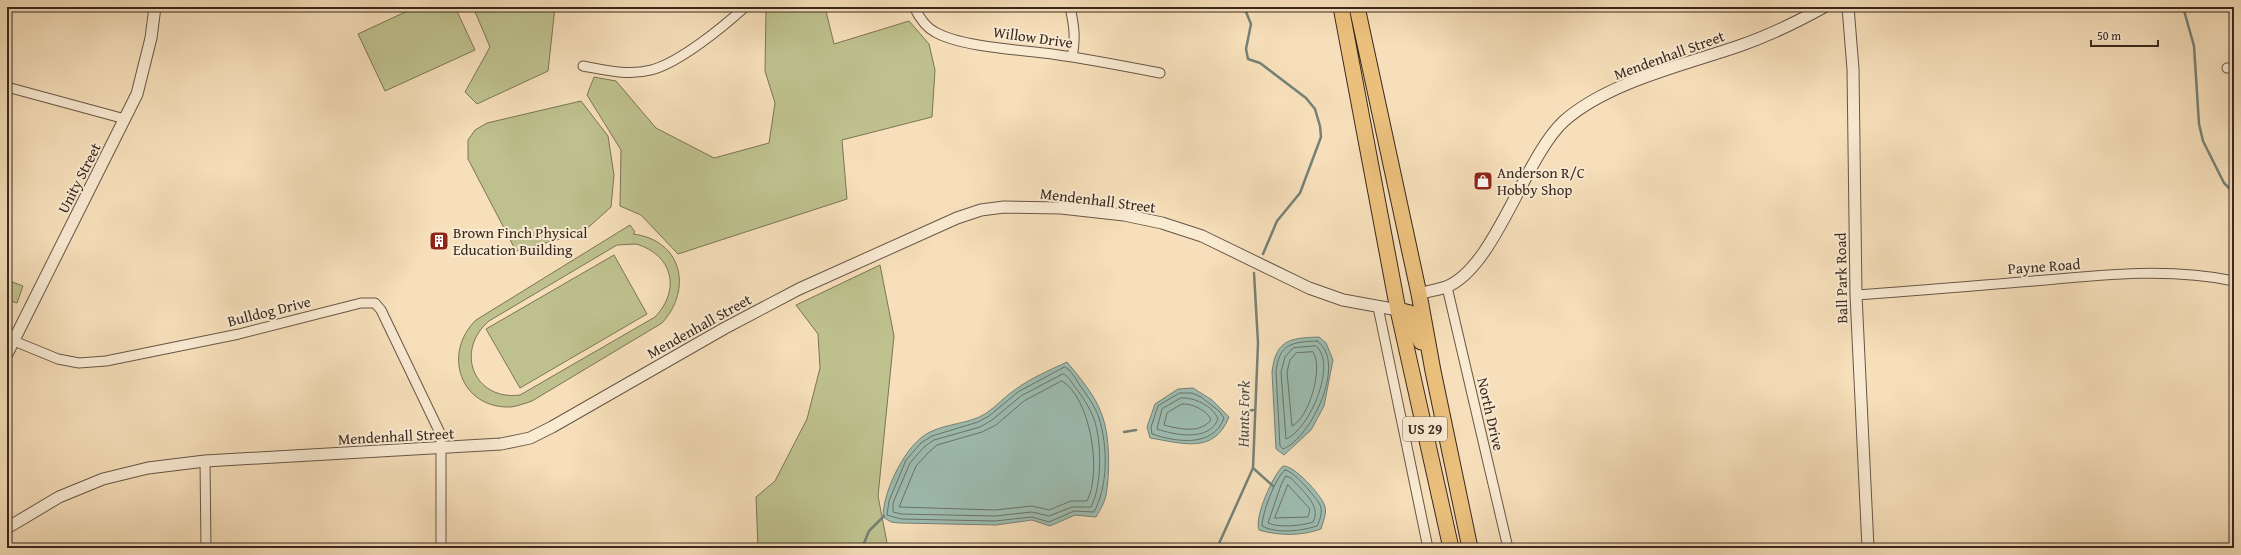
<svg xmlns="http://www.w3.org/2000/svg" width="2241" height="555" font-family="'Gentium Book Plus',serif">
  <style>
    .green { fill: #bec18e; stroke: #7c7456; fill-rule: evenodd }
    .water { fill: #9dbcb0; stroke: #758176 }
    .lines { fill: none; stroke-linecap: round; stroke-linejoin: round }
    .shore { stroke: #6b7267; stroke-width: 1 }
    .stream { stroke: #758176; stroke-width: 2.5 }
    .minor-casing { stroke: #685645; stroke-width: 11 }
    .tertiary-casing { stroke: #685645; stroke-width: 13 }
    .trunk-casing { stroke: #39281e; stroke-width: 17 }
    .minor { stroke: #f9ead2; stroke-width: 9 }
    .tertiary { stroke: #f9ead2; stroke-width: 11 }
    .trunk { stroke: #ebc07d; stroke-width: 15 }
    .labels { text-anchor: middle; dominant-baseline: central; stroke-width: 4; stroke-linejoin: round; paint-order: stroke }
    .shield { fill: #f9ead2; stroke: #736254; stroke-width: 1 }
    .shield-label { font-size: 14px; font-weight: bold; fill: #39281e }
    .street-label { font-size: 15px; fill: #39281e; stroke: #f9ead2 }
    .poi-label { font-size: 15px; fill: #39281e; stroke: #f9ead2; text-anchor: start }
    .water-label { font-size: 16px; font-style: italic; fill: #524d42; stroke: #f9ead2 }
  </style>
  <rect width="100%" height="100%" fill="#f6dfba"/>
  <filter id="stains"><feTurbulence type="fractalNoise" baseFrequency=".005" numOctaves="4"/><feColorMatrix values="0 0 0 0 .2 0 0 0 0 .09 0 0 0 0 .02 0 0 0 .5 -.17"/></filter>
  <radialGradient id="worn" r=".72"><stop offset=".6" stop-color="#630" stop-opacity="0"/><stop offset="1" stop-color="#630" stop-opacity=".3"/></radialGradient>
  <!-- green -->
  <path class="green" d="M 416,7 L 455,7 L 475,50 L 385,91 L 358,34 Z
    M 473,7 L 555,7 L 548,71 L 477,104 L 465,92 L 490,47 Z
    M 771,7 L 825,7 L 834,44 L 909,21 L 929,44 L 935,70 L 932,117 L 842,140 L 847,199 L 678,254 L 641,215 L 620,206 L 621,150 L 587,95 L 594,77 L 616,81 L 656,128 L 714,158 L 769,143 L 775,103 L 765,71 L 766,10 Z
    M 581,101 L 608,136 L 614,175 L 611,207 L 582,233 L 516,251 L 468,159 L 468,140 L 475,130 L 487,123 Z
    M 630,225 L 635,232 L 633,234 C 682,240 693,289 662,323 L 532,401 C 526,403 518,406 511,407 C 460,409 442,353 476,320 ZM 636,244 C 673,255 681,290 655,317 L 520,395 C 474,401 454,351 489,321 L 617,245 Z
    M 614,255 L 647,314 L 520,388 L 486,329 Z
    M 880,265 L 894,336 L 878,496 L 888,548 L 758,548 L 756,497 L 775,481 L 807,419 L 820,368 L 818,334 L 796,305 Z
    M 7,280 L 23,286 L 17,303 L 7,300 Z"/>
  <!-- water -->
  <path class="water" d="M 1319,337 L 1326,343 L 1333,360 L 1324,406 L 1311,430 L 1284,455 L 1276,449 L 1272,372 C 1276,340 1289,338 1319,337 Z
    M 1067,362 C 1080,378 1095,395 1102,415 C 1110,435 1110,474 1106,495 C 1105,502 1100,510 1096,517 L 1075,515 L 1050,526 L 1032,520 L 996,525 L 900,523 L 891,522 L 883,517 C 883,491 906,443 930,432 C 949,423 968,424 985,414 C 996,407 1005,396 1016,389 C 1031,378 1050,370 1067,362 Z
    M 1193,388 L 1212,400 L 1229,417 C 1214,455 1182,443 1150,438 L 1147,427 L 1155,404 L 1178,389 Z
    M 1283,466 C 1294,465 1320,494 1324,504 C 1328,512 1323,521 1321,529 C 1301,536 1279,536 1259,530 C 1254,517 1273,475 1283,466 Z"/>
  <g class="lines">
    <!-- shore -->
    <path class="shore" d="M 1317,341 C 1348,362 1311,438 1283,449 L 1280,446 L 1276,372 C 1279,344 1291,342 1317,341 Z
      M 1316,346 C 1338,364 1309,430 1286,439 L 1281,372 L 1285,357 L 1293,348 Z
      M 1313,352 C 1324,367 1309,418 1292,426 L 1287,372 L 1290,360 L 1296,353 Z
      M 1065,367 C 1071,370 1075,378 1079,384 C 1086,394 1095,406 1099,418 C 1108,447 1108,486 1094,512 L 1074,511 L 1049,522 L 1032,517 L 995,521 L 901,519 L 887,515 L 889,501 L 906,460 L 921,443 L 932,436 L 978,422 L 989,416 L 1018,392 Z
      M 1063,374 C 1068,375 1072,383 1075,387 C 1082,396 1090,408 1094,419 C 1102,442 1102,486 1091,507 L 1072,507 L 1049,516 L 1032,512 L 995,516 L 901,514 L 893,512 L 893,503 L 910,463 L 924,447 L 934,440 L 980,427 L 992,420 L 1021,396 Z
      M 1062,381 C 1091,398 1102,473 1087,501 L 1071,501 L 1049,510 L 1032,506 L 995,510 L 899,507 L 916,466 L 929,452 L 937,445 L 982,432 L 996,425 L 1024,401 Z
      M 1180,393 L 1192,393 L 1201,397 L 1219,411 L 1224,418 C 1213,448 1176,442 1152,434 L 1151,427 L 1158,406 Z
      M 1181,398 C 1194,397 1213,406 1218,419 C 1209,442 1175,435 1157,429 L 1162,409 Z
      M 1182,404 C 1192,403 1208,411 1211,420 C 1200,434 1179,429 1164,425 L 1167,413 Z
      M 1285,470 C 1294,471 1315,496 1320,505 C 1323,511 1320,520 1317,526 C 1301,531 1277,534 1262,526 C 1262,514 1275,478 1285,470 Z
      M 1286,476 L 1291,478 C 1301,490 1322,505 1313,522 C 1301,526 1279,528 1268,523 L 1281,485 Z
      M 1288,485 L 1310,509 L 1308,517 L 1275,518 Z"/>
    <!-- stream -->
    <path class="stream" d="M 1244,7 L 1251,24 L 1246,49 L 1248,59 L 1260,63 L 1306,98 L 1315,109 L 1320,126 L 1321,137 L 1300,193 L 1277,221 L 1263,254
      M 2183,7 L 2194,46 L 2199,124 L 2203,141 L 2224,183 L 2234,193
      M 1249,411 L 1253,410
      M 1124,432 L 1136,430
      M 1253,468 L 1273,486
      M 862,548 L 869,531 L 884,516
      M 1217,548 L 1253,468 L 1258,343 L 1254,273"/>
    <defs>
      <path id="minor" d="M 914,7 C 919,17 925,27 935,32 C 961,47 1021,50 1052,54 C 1088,59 1124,66 1160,73
        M 1070,7 C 1074,25 1076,39 1072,57
        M 583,66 C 605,70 628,76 651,70 C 679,63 723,27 745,7
        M 2227,68 L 2234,68
        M 7,87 L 125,119
        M 1447,287 L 1508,548
        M 1856,295 C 1919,291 1983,285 2046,280 C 2108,274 2173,268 2234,281
        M 1378,307 L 1428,548
        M 14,341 L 58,359 L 79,363 L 106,361 L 239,334 L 361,303 L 375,303 L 381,310 L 441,435 L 441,548
        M 205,461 L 206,548"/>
      <path id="tertiary" d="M 1848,7 L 1853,69 L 1856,295 L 1868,548
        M 1419,294 C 1428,291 1437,290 1446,287 C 1495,268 1524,158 1564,121 C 1608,82 1684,65 1739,46 C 1768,36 1797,22 1824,7
        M 7,354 L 137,94 L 151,38 L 155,7
        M 7,528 L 59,497 L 103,479 L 148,468 L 205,461 L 501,444 L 530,438 L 552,427 L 725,328 L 799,289 L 957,218 L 981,210 L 1004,207 L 1061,208 L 1124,215 L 1162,223 L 1202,236 L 1309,288 L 1343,300 L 1398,310"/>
      <path id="trunk" d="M 1341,7 L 1398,310 L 1451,548
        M 1357,7 L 1419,294 L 1433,371 L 1470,548
        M 1398,310 L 1410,313 L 1421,342"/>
    </defs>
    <!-- minor casing -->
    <use href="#minor" class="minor-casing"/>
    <!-- tertiary casing -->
    <use href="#tertiary" class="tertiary-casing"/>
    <!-- trunk casing -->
    <use href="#trunk" class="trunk-casing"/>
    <!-- minor -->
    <use href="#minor" class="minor"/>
    <!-- tertiary -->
    <use href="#tertiary" class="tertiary"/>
    <!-- trunk -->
    <use href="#trunk" class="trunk"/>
  </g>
  <!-- icons -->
  <defs>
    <symbol id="shop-square" viewBox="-11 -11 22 22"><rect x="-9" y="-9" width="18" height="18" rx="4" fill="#8f2418" stroke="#f9ead2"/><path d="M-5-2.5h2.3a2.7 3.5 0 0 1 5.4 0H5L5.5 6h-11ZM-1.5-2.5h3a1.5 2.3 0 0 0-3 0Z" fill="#fff"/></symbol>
    <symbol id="building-square" viewBox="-11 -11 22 22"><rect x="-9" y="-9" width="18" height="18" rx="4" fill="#8f2418" stroke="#f9ead2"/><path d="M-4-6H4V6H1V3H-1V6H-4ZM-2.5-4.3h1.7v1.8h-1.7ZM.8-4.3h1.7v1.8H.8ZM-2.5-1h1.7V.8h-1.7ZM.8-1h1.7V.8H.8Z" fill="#fff"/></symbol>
  </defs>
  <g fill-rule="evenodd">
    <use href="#shop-square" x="1472" y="170" width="22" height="22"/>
    <use href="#building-square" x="428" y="230" width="22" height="22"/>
  </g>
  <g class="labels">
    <!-- shield labels -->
    <rect class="shield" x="1403" y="417" width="44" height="24" rx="3"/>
    <g class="shield-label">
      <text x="1425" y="429">US 29</text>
    </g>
    <!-- street labels -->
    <g class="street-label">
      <text transform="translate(1033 37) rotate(8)">Willow Drive</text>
      <text transform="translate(1669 55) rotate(-20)">Mendenhall Street</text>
      <text transform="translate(79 178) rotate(-63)">Unity Street</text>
      <text transform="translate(1098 200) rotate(7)">Mendenhall Street</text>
      <text transform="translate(2044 266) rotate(-4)">Payne Road</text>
      <text transform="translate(1841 278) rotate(-91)">Ball Park Road</text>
      <text transform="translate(269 311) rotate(-14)">Bulldog Drive</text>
      <text transform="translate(699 326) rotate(-29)">Mendenhall Street</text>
      <text transform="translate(1491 414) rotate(77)">North Drive</text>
      <text transform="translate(396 436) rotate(-3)">Mendenhall Street</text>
    </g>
    <!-- poi labels -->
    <g class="poi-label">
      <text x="1497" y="172">Anderson R/C<tspan x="1497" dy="17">Hobby Shop</tspan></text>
      <text x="453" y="232">Brown Finch Physical<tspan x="453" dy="17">Education Building</tspan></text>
    </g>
    <!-- water labels -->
    <g class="water-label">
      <text transform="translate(1243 414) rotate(-89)">Hunts Fork</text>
    </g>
  </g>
  <!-- margin -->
  <rect width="2241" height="555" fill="none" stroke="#f6dfba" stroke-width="24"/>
  <rect x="8" y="8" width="2225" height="539" fill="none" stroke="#39281e" stroke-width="2"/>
  <rect x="12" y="12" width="2217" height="531" fill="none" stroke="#39281e"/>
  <!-- scale -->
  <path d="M2091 40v6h67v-6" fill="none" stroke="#39281e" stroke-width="2"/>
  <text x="2097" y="40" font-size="12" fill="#39281e" stroke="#f9ead2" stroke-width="3" paint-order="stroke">50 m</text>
  <rect width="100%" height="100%" filter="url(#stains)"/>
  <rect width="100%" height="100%" fill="url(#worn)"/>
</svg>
